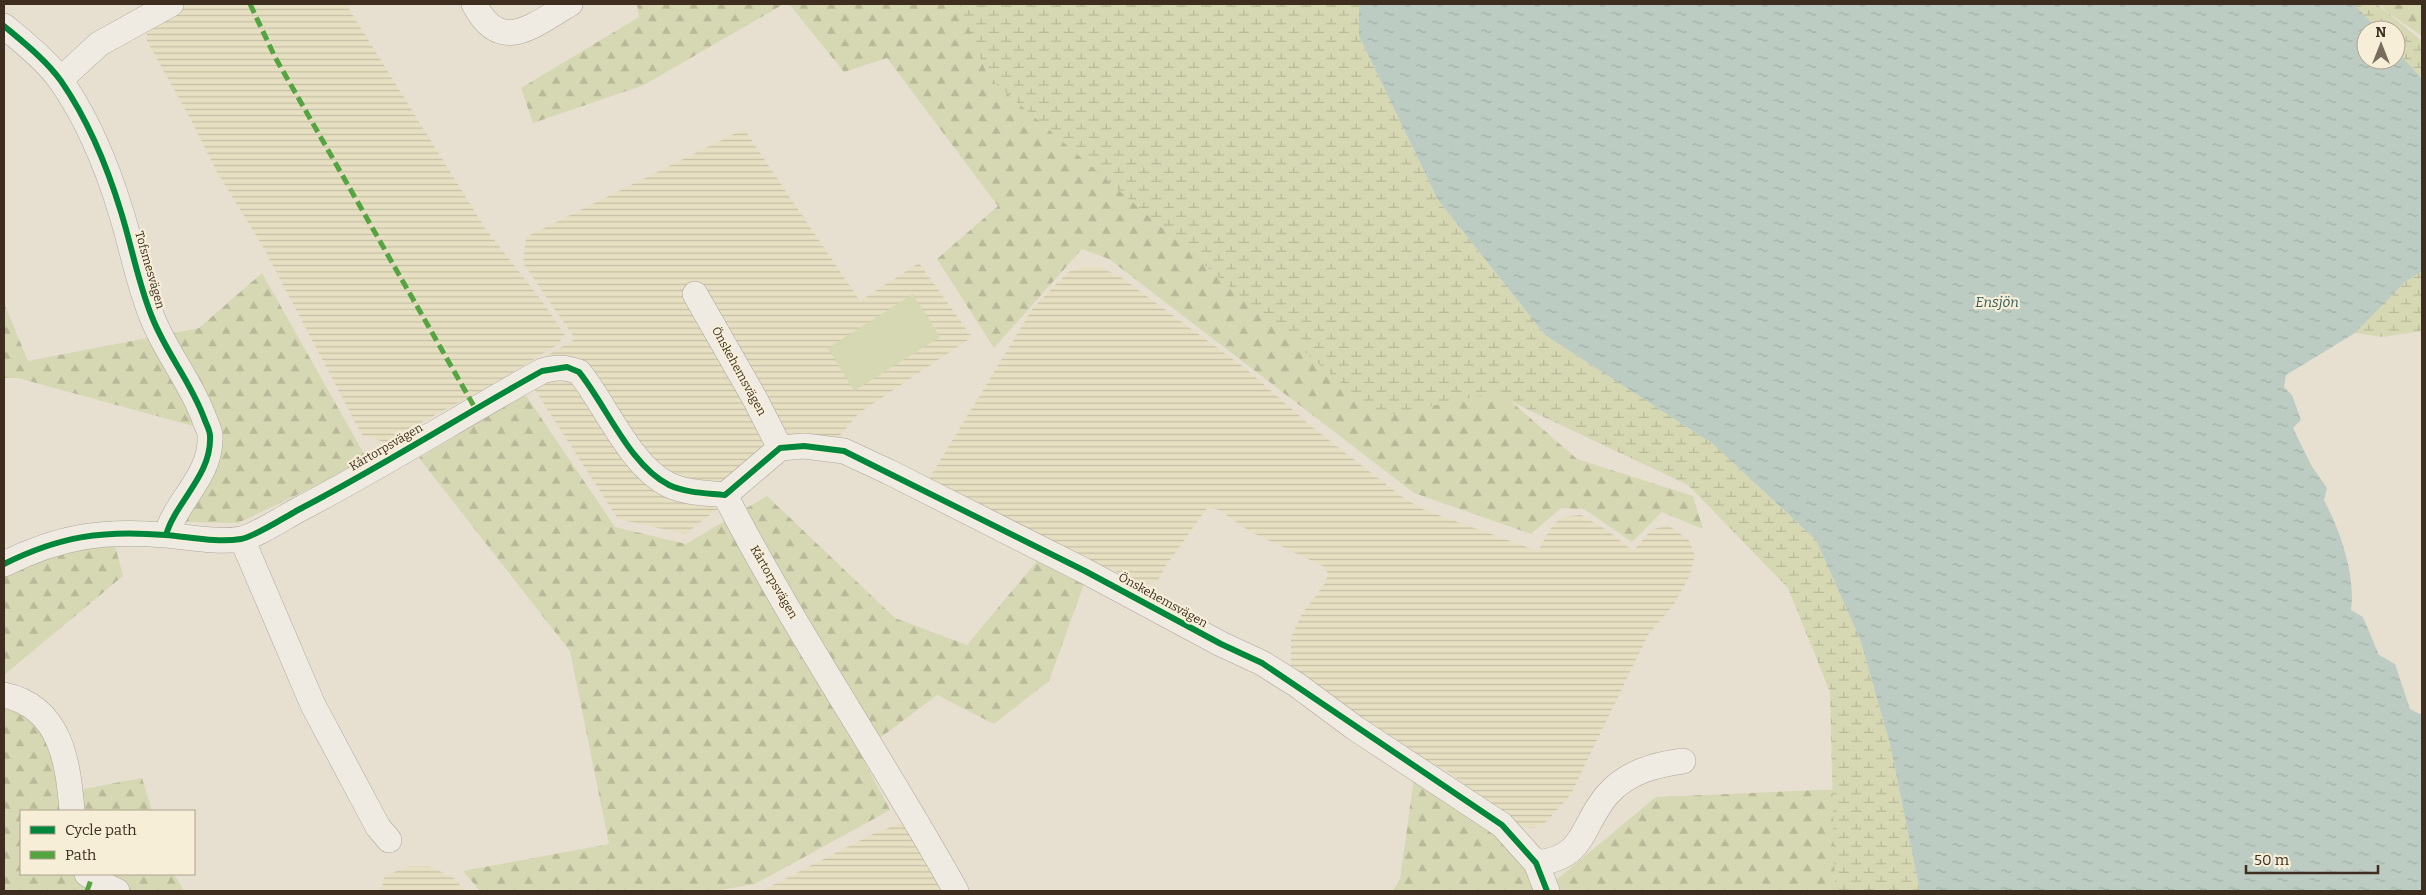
<svg xmlns="http://www.w3.org/2000/svg" width="2426" height="895" font-family="Bitter,serif">
  <style>
    .farmland { fill: url(#farmland-rules) }
    .green { fill: #d6d7b3 }
    .forest { fill: url(#forest-firs) }
    .wetland { fill: url(#wetland-marsh) }
    .water { fill: url(#water-ripples) }
    .lines { fill: none; stroke-linecap: round; stroke-linejoin: round }
    .minor-casing { stroke: #ada599; stroke-width: 26 }
    .minor { stroke: #efebe3; stroke-width: 25 }
    .quiet { stroke: #54a441; stroke-width: 5; stroke-dasharray: 10 5; stroke-linecap: butt }
    .cycleway-casing { stroke: #f7eed8; stroke-width: 9 }
    .cycleway { stroke: #00873e; stroke-width: 6 }
    .labels { text-anchor: middle; dominant-baseline: central; stroke-width: 4.5; stroke-linejoin: round; paint-order: stroke }
    .street-label { font-size: 12px; fill: #3d2e20; stroke: #f7eed8 }
    .water-label { font-size: 14px; font-style: italic; fill: #2f5d5a; stroke: #f7eed8 }
  </style>
  <defs>
    <pattern id="farmland-rules" width="6" height="5" patternUnits="userSpaceOnUse" patternTransform="scale(1.25)"><rect width="6" height="5" fill="#e6dfc2"/><path d="M0 2.5h6" fill="none" stroke="#c6c0a6"/></pattern>
    <pattern id="forest-firs" width="22" height="20" patternUnits="userSpaceOnUse" patternTransform="scale(1.25)"><rect width="22" height="20" fill="#d6d7b3"/><path d="M5 1l3.5 6h-7zM16 11l3.5 6h-7z" fill="#b9b99a"/></pattern>
    <pattern id="wetland-marsh" width="20" height="14" patternUnits="userSpaceOnUse" patternTransform="scale(1.25)"><rect width="20" height="14" fill="#d6d7b3"/><path d="M1 5h8M5 5V1M11 12h8M15 12V8" fill="none" stroke="#b9b99a"/></pattern>
    <pattern id="water-ripples" width="26" height="14" patternUnits="userSpaceOnUse" patternTransform="scale(1.25)"><rect width="26" height="14" fill="#bcccc2"/><path d="M2 4q2-2 4 0t4 0M15 11q2-2 4 0t4 0" fill="none" stroke="#a2b0a6"/></pattern>
  </defs>
  <rect width="100%" height="100%" fill="#e7e0d1"/>
  <!-- farmland -->
  <path class="farmland" d="M 182,4 L 346,4 L 485,228 L 542,301 L 565,335 L 557,345 L 494,384 L 422,422 L 390,444 L 362,435 L 263,247 L 217,172 L 192,122 L 147,41 L 147,28 Z
    M 744,129 L 860,301 L 919,263 L 972,337 L 859,413 L 836,440 L 787,455 L 685,534 L 618,519 L 522,370 L 575,339 L 523,263 L 526,237 Z
    M 1084,267 L 1099,267 L 1119,276 L 1246,369 L 1312,427 L 1401,496 L 1422,509 L 1538,551 L 1550,529 L 1561,517 L 1581,515 L 1608,531 L 1633,551 L 1651,530 L 1668,525 L 1689,540 L 1695,556 L 1689,577 L 1674,604 L 1648,635 L 1571,794 L 1546,822 L 1534,828 L 1521,826 L 1499,812 L 1450,773 L 1408,750 L 1306,680 L 1291,666 L 1291,637 L 1302,614 L 1325,583 L 1328,574 L 1323,566 L 1249,531 L 1219,510 L 1208,507 L 1165,567 L 1157,582 L 1145,584 L 1060,547 L 927,482 L 1033,308 L 1068,272 Z
    M 901,823 L 911,825 L 948,891 L 761,891 L 873,834 Z
    M 409,866 L 429,866 L 454,878 L 465,891 L 380,891 L 385,876 Z"/>
  <!-- green -->
  <path class="green" d="M 913,294 L 940,337 L 854,391 L 828,348 Z"/>
  <!-- forest -->
  <path class="forest" d="M 637,4 L 784,4 L 644,85 L 533,123 L 521,88 L 639,17 Z
    M 789,4 L 1246,4 L 1450,348 L 1577,459 L 1693,496 L 1703,529 L 1662,512 L 1632,542 L 1584,509 L 1561,508 L 1531,534 L 1414,493 L 1109,259 L 1082,249 L 994,348 L 937,259 L 998,206 L 887,58 L 844,72 Z
    M 2380,4 L 2422,4 L 2422,36 L 2387,12 Z
    M 262,273 L 368,461 L 238,523 L 186,522 L 222,434 L 18,378 L 4,378 L 4,303 L 28,361 L 199,328 Z
    M 525,394 L 615,527 L 686,544 L 767,496 L 895,618 L 967,645 L 1037,561 L 1084,584 L 1049,681 L 994,724 L 937,695 L 860,753 L 890,810 L 755,884 L 715,891 L 480,891 L 463,871 L 609,844 L 570,651 L 419,458 Z
    M 113,538 L 123,576 L 4,675 L 4,571 Z
    M 4,704 L 23,708 L 53,743 L 62,793 L 142,778 L 152,811 L 21,811 L 21,874 L 174,874 L 184,891 L 4,891 Z
    M 1414,778 C 1452,804 1525,847 1538,891 L 1393,891 L 1400,879 Z
    M 1866,788 L 1899,891 L 1561,891 L 1556,880 L 1656,797 Z"/>
  <!-- wetland -->
  <path class="wetland" d="M 959,4 L 1359,4 L 1359,36 L 1438,200 L 1545,335 L 1713,444 L 1816,540 L 1860,639 L 1890,744 L 1920,891 L 1835,891 L 1830,692 L 1788,588 L 1688,485 L 1493,393 L 1380,417 L 988,77 Z
    M 2354,4 L 2377,4 L 2422,41 L 2422,79 L 2396,50 L 2396,30 L 2378,30 Z
    M 2422,271 L 2422,331 L 2382,337 L 2355,333 L 2405,282 Z"/>
  <!-- water -->
  <path class="water" d="M 1359,4 L 2354,4 L 2378,30 L 2366,30 L 2366,60 L 2396,60 L 2396,50 L 2422,79 L 2422,271 L 2405,282 L 2355,333 L 2286,375 L 2284,387 L 2292,395 L 2301,420 L 2293,428 L 2311,465 L 2327,488 L 2324,500 C 2340,530 2356,576 2351,610 L 2363,617 L 2379,655 L 2395,664 L 2410,709 L 2422,715 L 2422,891 L 1920,891 L 1890,744 L 1860,639 L 1816,540 L 1713,444 L 1545,335 L 1438,200 L 1359,36 Z"/>
  <g class="lines">
    <defs>
      <path id="minor" d="M 474,4 C 501,56 533,25 570,4
        M 4,26 C 23,42 46,60 61,81 C 88,120 107,166 121,212 C 132,247 138,283 152,317 C 166,353 191,382 204,418 C 206,424 210,430 210,436 C 212,475 176,501 166,535
        M 60,80 L 99,44 L 171,4
        M 695,294 L 755,399 L 780,448
        M 725,495 L 780,448 L 804,446 L 844,451 L 889,472 L 1085,571 L 1221,644 L 1262,663 L 1297,685 L 1355,728 L 1502,825 L 1536,863 L 1547,891
        M 725,495 C 795,631 882,758 956,891
        M 242,539 L 313,705 L 378,827 L 389,840
        M 4,564 C 60,536 103,530 165,535 C 190,537 217,543 241,539 C 254,537 285,517 298,510 C 381,467 461,416 542,371 C 557,367 565,367 579,372 C 606,405 630,466 669,485 C 686,493 707,493 725,495
        M 4,695 C 61,707 68,762 72,811
        M 1536,863 C 1586,858 1580,827 1607,795 C 1627,772 1654,765 1683,761
        M 87,874 L 104,885 L 117,891"/>
    </defs>
    <!-- minor casing -->
    <use href="#minor" class="minor-casing"/>
    <!-- minor -->
    <use href="#minor" class="minor"/>
    <!-- quiet -->
    <path class="quiet" d="M 250,4 L 275,57 L 475,408
      M 87,891 L 92,877"/>
    <defs>
      <path id="cycleway" d="M 4,26 C 23,42 46,60 61,81 C 88,120 107,166 121,212 C 132,247 138,283 152,317 C 166,353 191,382 204,418 C 206,424 210,430 210,436 C 212,475 176,501 166,535
        M 4,564 C 60,536 103,530 165,535 C 190,537 217,543 241,539 C 254,537 285,517 298,510 C 381,467 461,416 542,371 L 567,367 L 579,372 C 606,405 630,466 669,485 C 686,493 707,493 725,495 L 780,448 L 804,446 L 844,451 L 1085,571 L 1221,644 L 1262,663 L 1502,825 L 1536,863 L 1547,891"/>
    </defs>
    <!-- cycleway casing -->
    <use href="#cycleway" class="cycleway-casing"/>
    <!-- cycleway -->
    <use href="#cycleway" class="cycleway"/>
  </g>
  <g class="labels">
    <!-- street labels -->
    <g class="street-label">
      <text transform="translate(150 270) rotate(74)">Tofsmesvägen</text>
      <text transform="translate(739 371) rotate(61)">Önskehemsvägen</text>
      <text transform="translate(386 447) rotate(-30)">Kårtorpsvägen</text>
      <text transform="translate(774 582) rotate(60)">Kårtorpsvägen</text>
      <text transform="translate(1163 600) rotate(29)">Önskehemsvägen</text>
    </g>
    <!-- water labels -->
    <g class="water-label">
      <text x="1997" y="302">Ensjön</text>
    </g>
  </g>
  <!-- border -->
  <rect width="2426" height="895" fill="none" stroke="#3d2e20" stroke-width="10"/>
  <!-- legend -->
  <rect x="20" y="810" width="175" height="65" fill="#f7eed8" stroke="#ada18e"/>
  <rect x="30" y="826" width="25" height="8" fill="#00873e" stroke="#ada18e"/>
  <text x="65" y="835" font-size="15" fill="#3d2e20">Cycle path</text>
  <rect x="30" y="851" width="25" height="8" fill="#54a441" stroke="#ada18e"/>
  <text x="65" y="860" font-size="15" fill="#3d2e20">Path</text>
  <!-- north arrow -->
  <g transform="translate(2381 45)"><circle r="24" fill="#f7eed8" stroke="#ada18e"/>
  <path d="M0-4L9 19L0 12L-9 19Z" fill="#786c5e"/>
  <text y="-8" font-size="14" font-weight="bold" text-anchor="middle" fill="#3d2e20">N</text>
  </g>
  <!-- scale -->
  <path d="M2246 865v8h132v-8" fill="none" stroke="#3d2e20" stroke-width="2.5"/>
  <text x="2254" y="865" font-size="15" fill="#3d2e20" stroke="#f7eed8" stroke-width="4" paint-order="stroke">50 m</text>
</svg>
